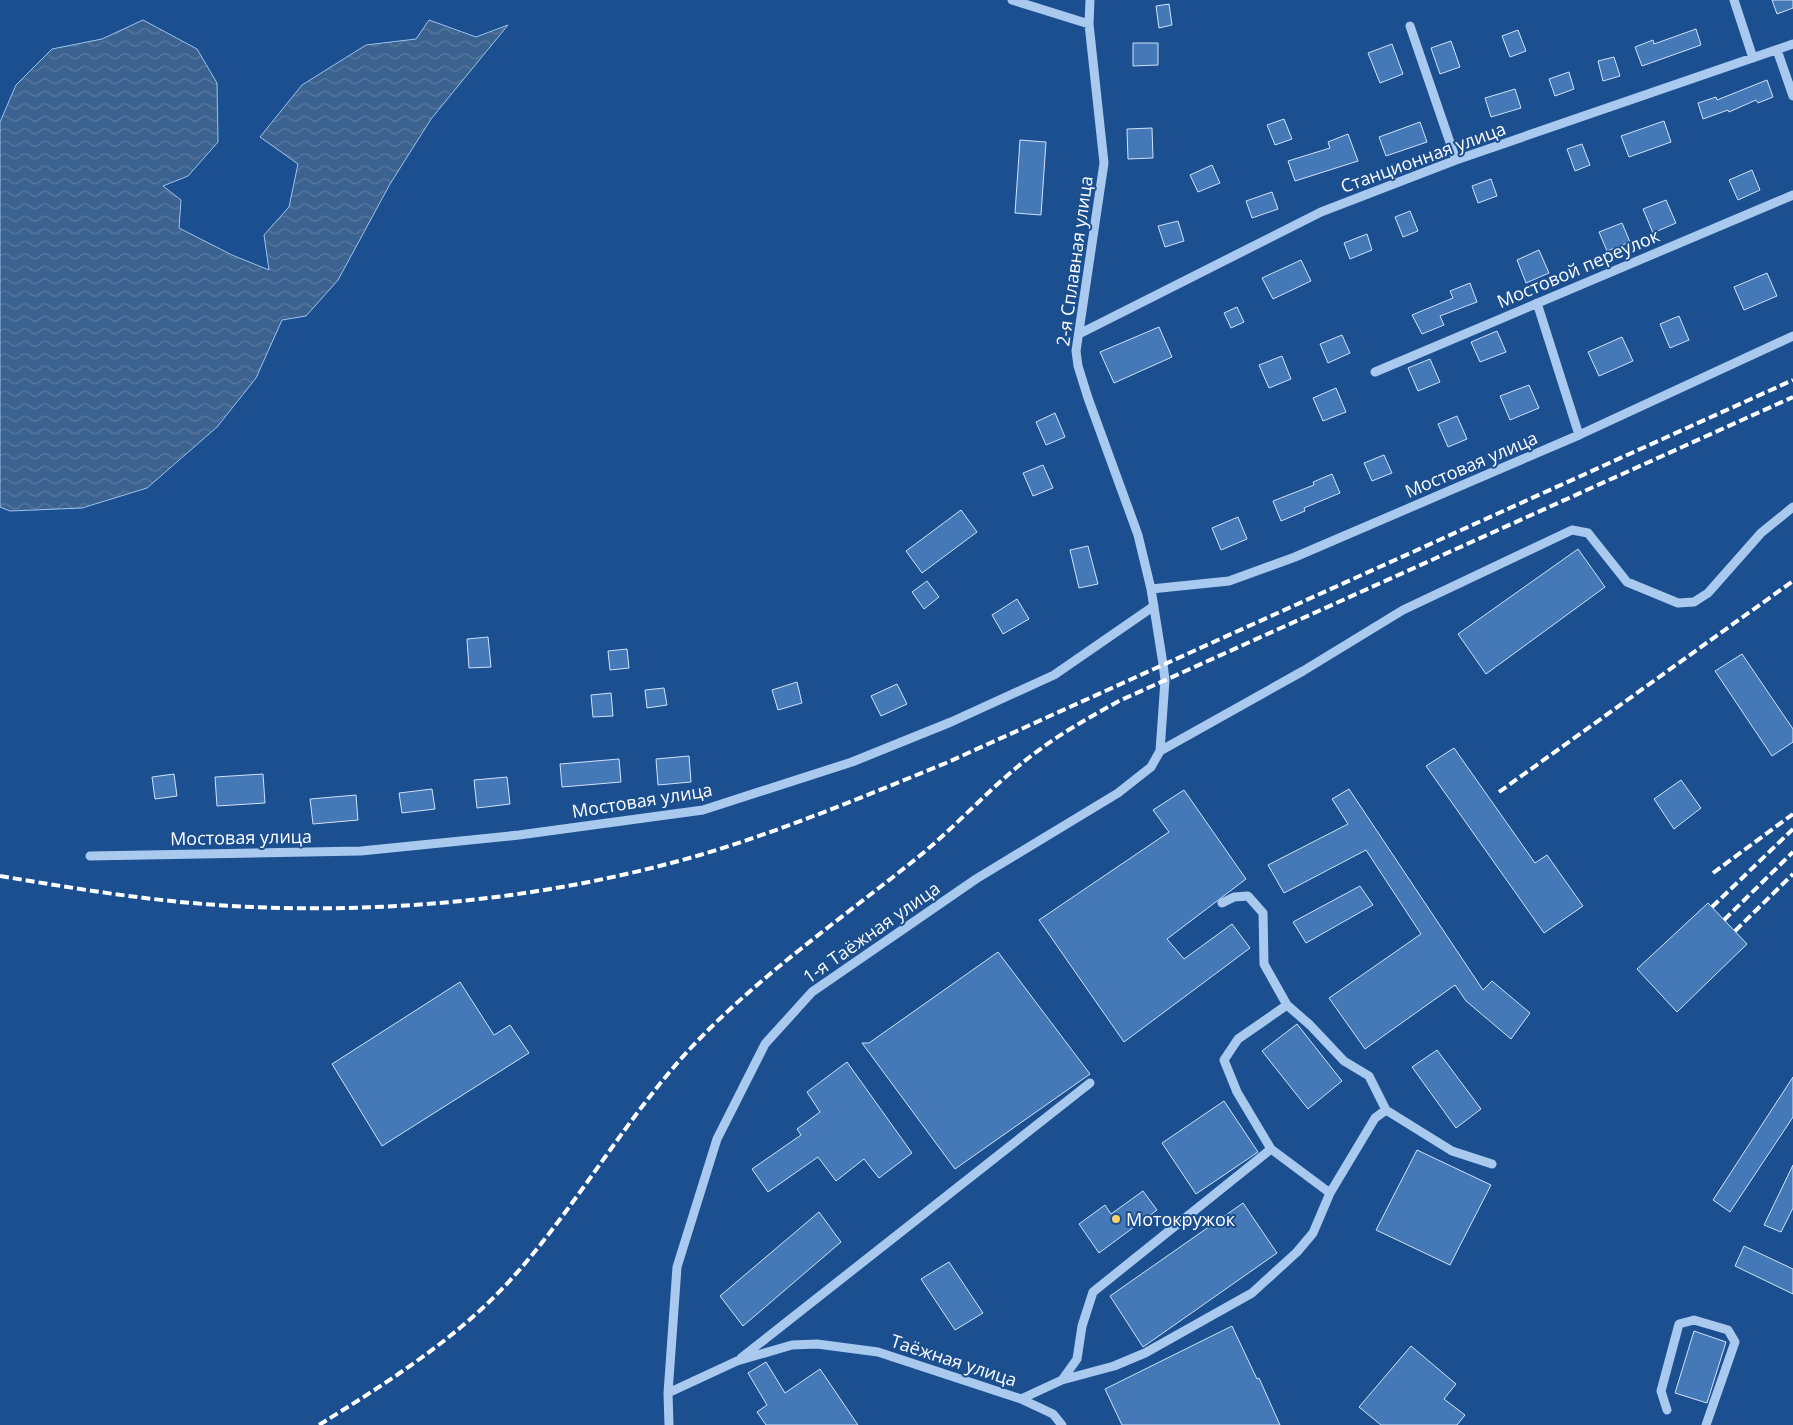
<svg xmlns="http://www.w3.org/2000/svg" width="1793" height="1425" font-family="'Open Sans',sans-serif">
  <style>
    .water { fill: url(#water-waves); stroke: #9cc4f0 }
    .building { fill: #4478b7; stroke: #cfe3fa }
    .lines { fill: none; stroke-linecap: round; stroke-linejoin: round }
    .minor { stroke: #a9c9ee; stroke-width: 9 }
    .rail { stroke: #fff; stroke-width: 4; stroke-dasharray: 9 4; stroke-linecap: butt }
    .poi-dot { fill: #ffd166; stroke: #1b4f8f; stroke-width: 2 }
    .labels { text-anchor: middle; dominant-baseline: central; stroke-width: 4; stroke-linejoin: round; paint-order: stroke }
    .street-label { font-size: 18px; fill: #fff; stroke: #1b4f8f }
    .poi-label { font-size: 18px; fill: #fff; stroke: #1b4f8f; text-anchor: start }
  </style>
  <defs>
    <pattern id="water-waves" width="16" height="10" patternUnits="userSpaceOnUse" patternTransform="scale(1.25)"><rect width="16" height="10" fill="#3c6290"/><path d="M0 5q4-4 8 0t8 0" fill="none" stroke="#597aa1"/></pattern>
  </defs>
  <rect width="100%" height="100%" fill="#1b4f8f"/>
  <!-- water -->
  <path class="water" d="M 143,20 L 197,49 L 217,83 L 218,142 L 188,176 L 163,186 L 181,200 L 179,228 L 232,255 L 269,270 L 264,235 L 289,207 L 298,164 L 260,137 L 302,85 L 366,45 L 416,39 L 429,20 L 476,37 L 508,25 L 431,119 L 390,184 L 338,280 L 306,316 L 282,320 L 256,378 L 217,427 L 147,488 L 82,508 L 10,511 L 0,507 L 0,122 L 16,85 L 52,49 L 102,39 Z"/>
  <!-- building -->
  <path class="building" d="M 1772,0 L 1793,0 L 1793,8 L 1777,14 Z
    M 1169,4 L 1172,25 L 1159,28 L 1156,6 Z
    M 1696,29 L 1701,45 L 1642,66 L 1635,47 L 1653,40 L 1654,44 Z
    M 1518,30 L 1526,51 L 1510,57 L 1502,36 Z
    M 1451,41 L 1460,67 L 1440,74 L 1431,48 Z
    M 1133,43 L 1158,43 L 1158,65 L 1133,66 Z
    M 1392,44 L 1403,74 L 1380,83 L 1368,53 Z
    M 1614,57 L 1620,76 L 1603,81 L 1598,61 Z
    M 1569,72 L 1574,89 L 1555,96 L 1549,79 Z
    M 1767,80 L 1773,97 L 1758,103 L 1756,100 L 1729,112 L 1728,110 L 1703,119 L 1698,103 L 1716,97 L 1717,100 Z
    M 1515,89 L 1521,108 L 1491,117 L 1485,98 Z
    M 1284,119 L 1292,139 L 1275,145 L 1267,125 Z
    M 1664,121 L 1671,142 L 1629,157 L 1621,136 Z
    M 1420,122 L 1427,142 L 1386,156 L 1379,137 Z
    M 1152,128 L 1153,158 L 1128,159 L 1127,129 Z
    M 1348,134 L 1358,161 L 1295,181 L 1288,161 L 1330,148 L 1328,142 Z
    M 1020,140 L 1046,142 L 1041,215 L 1015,213 Z
    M 1582,144 L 1590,165 L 1575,171 L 1567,149 Z
    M 1212,165 L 1220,183 L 1198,192 L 1190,175 Z
    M 1752,170 L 1760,190 L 1738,200 L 1729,180 Z
    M 1491,179 L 1497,196 L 1478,203 L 1472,186 Z
    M 1272,192 L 1278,209 L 1252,218 L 1246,201 Z
    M 1666,200 L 1676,223 L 1653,233 L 1643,209 Z
    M 1410,211 L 1418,231 L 1403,237 L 1395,217 Z
    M 1178,221 L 1184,241 L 1165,247 L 1158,226 Z
    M 1622,223 L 1630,242 L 1607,251 L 1599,232 Z
    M 1367,234 L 1372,250 L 1350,259 L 1344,243 Z
    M 1539,250 L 1549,273 L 1526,283 L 1517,260 Z
    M 1301,260 L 1311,281 L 1273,299 L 1262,278 Z
    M 1767,273 L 1777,296 L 1744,310 L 1734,287 Z
    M 1470,283 L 1477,302 L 1440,316 L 1444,325 L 1422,334 L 1412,315 L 1453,298 L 1450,291 Z
    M 1237,307 L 1244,322 L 1231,328 L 1224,313 Z
    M 1679,316 L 1689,340 L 1670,348 L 1660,324 Z
    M 1159,327 L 1172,357 L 1114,383 L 1100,352 Z
    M 1497,331 L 1506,352 L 1480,362 L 1471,342 Z
    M 1342,335 L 1350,353 L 1328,363 L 1320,344 Z
    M 1622,337 L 1633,361 L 1599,376 L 1588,352 Z
    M 1282,356 L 1291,379 L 1269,388 L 1259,365 Z
    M 1430,359 L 1440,382 L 1418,391 L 1408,368 Z
    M 1529,385 L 1539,408 L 1510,420 L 1500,396 Z
    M 1336,388 L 1346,412 L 1323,421 L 1313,398 Z
    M 1055,413 L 1065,437 L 1046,445 L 1036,422 Z
    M 1457,416 L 1467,439 L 1448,447 L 1438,424 Z
    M 1384,455 L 1392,473 L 1372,481 L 1364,463 Z
    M 1043,465 L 1053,488 L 1033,496 L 1023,473 Z
    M 1332,474 L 1340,493 L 1304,508 L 1305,511 L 1281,521 L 1273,501 L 1314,485 L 1313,482 Z
    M 961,510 L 977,532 L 922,573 L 906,551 Z
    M 1238,517 L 1247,539 L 1221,550 L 1212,528 Z
    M 1088,546 L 1098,584 L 1079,588 L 1070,550 Z
    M 1578,549 L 1605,587 L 1486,674 L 1458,634 Z
    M 927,581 L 939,597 L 924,609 L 912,592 Z
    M 1017,599 L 1029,619 L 1003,634 L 992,615 Z
    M 488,637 L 491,667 L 469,668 L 467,639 Z
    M 627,649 L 629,668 L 610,670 L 608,651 Z
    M 1742,654 L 1793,729 L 1793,742 L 1772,756 L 1715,671 Z
    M 797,682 L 802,703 L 778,710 L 772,690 Z
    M 897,684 L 907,704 L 881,716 L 871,696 Z
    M 664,688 L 667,705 L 647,708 L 645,690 Z
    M 611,693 L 613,716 L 593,717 L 591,695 Z
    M 1454,748 L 1535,863 L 1547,855 L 1583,906 L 1544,933 L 1426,766 Z
    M 689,756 L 691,782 L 658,785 L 656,759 Z
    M 619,759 L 621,782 L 562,787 L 560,764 Z
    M 174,774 L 177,796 L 155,799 L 152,777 Z
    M 263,774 L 265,803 L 217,806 L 215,777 Z
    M 507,777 L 510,804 L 477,808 L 474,780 Z
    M 1681,780 L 1701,808 L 1674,829 L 1654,799 Z
    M 432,789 L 435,809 L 402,813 L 399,793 Z
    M 1349,789 L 1483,990 L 1492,981 L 1530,1013 L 1511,1039 L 1466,1001 L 1455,985 L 1365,1049 L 1329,998 L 1421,934 L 1366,850 L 1284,893 L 1268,865 L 1348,824 L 1332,799 Z
    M 1184,790 L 1246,879 L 1167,939 L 1184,959 L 1232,924 L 1250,948 L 1124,1042 L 1039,920 L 1169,832 L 1153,810 Z
    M 356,795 L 358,820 L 313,824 L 310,799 Z
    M 1360,886 L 1373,905 L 1306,943 L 1293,922 Z
    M 1708,903 L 1747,944 L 1677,1012 L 1637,969 Z
    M 998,952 L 1090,1074 L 955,1169 L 862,1043 L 869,1043 Z
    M 460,982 L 494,1035 L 510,1025 L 529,1053 L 382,1146 L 332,1064 Z
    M 1297,1024 L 1342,1081 L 1308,1109 L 1262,1051 Z
    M 1437,1050 L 1481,1109 L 1456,1128 L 1412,1067 Z
    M 847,1062 L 912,1153 L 879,1178 L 864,1159 L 836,1181 L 818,1157 L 768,1192 L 752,1169 L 801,1135 L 797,1129 L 820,1112 L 807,1092 Z
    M 1793,1077 L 1793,1117 L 1730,1212 L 1713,1200 Z
    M 1224,1101 L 1258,1152 L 1196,1194 L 1162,1143 Z
    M 1417,1150 L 1491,1185 L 1450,1265 L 1376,1230 Z
    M 1793,1165 L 1793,1208 L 1781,1232 L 1764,1225 Z
    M 1143,1191 L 1157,1210 L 1099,1253 L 1079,1224 L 1105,1205 L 1111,1214 Z
    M 1243,1203 L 1277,1253 L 1143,1347 L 1110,1296 Z
    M 819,1212 L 841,1242 L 743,1326 L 720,1296 Z
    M 1744,1246 L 1793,1269 L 1793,1294 L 1735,1266 Z
    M 949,1262 L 983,1313 L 955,1330 L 921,1279 Z
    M 1232,1326 L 1257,1379 L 1259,1378 L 1280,1425 L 1122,1425 L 1105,1389 Z
    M 1694,1331 L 1726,1342 L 1707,1403 L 1675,1393 Z
    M 1411,1346 L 1456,1384 L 1444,1399 L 1465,1415 L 1457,1425 L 1381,1425 L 1359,1407 Z
    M 766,1362 L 785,1393 L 820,1369 L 858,1425 L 766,1425 L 757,1412 L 767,1405 L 748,1373 Z"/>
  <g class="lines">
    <!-- minor -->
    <path class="minor" d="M 1012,0 L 1089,24
      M 1734,0 L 1753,58
      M 1410,26 L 1456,160
      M 1777,50 L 1793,96
      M 1537,303 L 1579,435
      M 1079,334 L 1321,212 L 1456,160 L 1793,44
      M 1375,372 L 1793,195
      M 1151,589 L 1229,581 L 1295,557 L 1579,435 L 1793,336
      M 1160,751 L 1303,671 L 1403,610 L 1572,530 L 1588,533 L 1627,582 L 1678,603 L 1694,602 L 1708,593 L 1761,533 L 1793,507
      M 90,856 L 361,851 L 519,835 L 703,810 L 852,762 L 951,722 L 1054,675 L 1154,606
      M 1222,903 L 1234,897 L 1248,896 L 1263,913 L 1264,964 L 1287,1005 L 1310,1025 L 1344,1061 L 1369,1076 L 1386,1110
      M 1287,1005 L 1238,1039 L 1224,1060 L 1237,1092 L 1271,1149 L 1330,1193
      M 741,1358 L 1090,1083
      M 1062,1380 L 1114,1366 L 1145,1353 L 1252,1293 L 1297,1252 L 1313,1233 L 1330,1193 L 1375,1118 L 1386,1110 L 1452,1151 L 1492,1164
      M 668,1393 L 737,1361 L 792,1345 L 817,1344 L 878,1352 L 1021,1399 L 1062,1380 L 1077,1359 L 1082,1326 L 1093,1292 L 1271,1149
      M 1021,1399 L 1053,1414 L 1062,1425
      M 1667,1410 L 1661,1391 L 1679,1324 L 1694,1320 L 1728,1330 L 1735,1342 L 1706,1425
      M 669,1425 L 668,1393 L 677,1267 L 717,1139 L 765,1044 L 812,992 L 976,879 L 1118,793 L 1151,767 L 1160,751 L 1165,680 L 1163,664 L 1151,589 L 1138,535 L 1088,398 L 1078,366 L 1076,351 L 1104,163 L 1089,24 L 1090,0"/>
    <!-- rail -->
    <path class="rail" d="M 1499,792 L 1793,581
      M 1713,873 L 1793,814
      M 0,876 C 72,888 144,900 217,905 C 378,916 545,900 700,855 C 784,830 865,796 946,763 L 1793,380
      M 1712,907 L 1793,829
      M 1724,920 L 1793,852
      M 1735,931 L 1793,874
      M 319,1425 C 388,1382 460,1337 514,1276 C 572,1211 616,1135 673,1068 C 740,989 836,923 917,858 C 958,825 993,784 1035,753 C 1061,733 1090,717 1119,701 L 1793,397"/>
  </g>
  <!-- markers -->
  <circle class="poi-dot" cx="1116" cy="1219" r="5"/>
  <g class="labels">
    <!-- street labels -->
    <g class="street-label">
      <text transform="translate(1423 157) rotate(-20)">Станционная улица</text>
      <text transform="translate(1074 261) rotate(-82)">2-я Сплавная улица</text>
      <text transform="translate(1578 268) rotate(-23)">Мостовой переулок</text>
      <text transform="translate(1471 464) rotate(-23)">Мостовая улица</text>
      <text transform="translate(642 800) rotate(-9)">Мостовая улица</text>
      <text transform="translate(241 837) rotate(-1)">Мостовая улица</text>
      <text transform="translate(871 932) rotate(-35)">1-я Таёжная улица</text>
      <text transform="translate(954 1360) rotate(18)">Таёжная улица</text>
    </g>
    <!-- poi labels -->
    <g class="poi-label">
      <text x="1126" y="1219">Мотокружок</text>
    </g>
  </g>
</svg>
